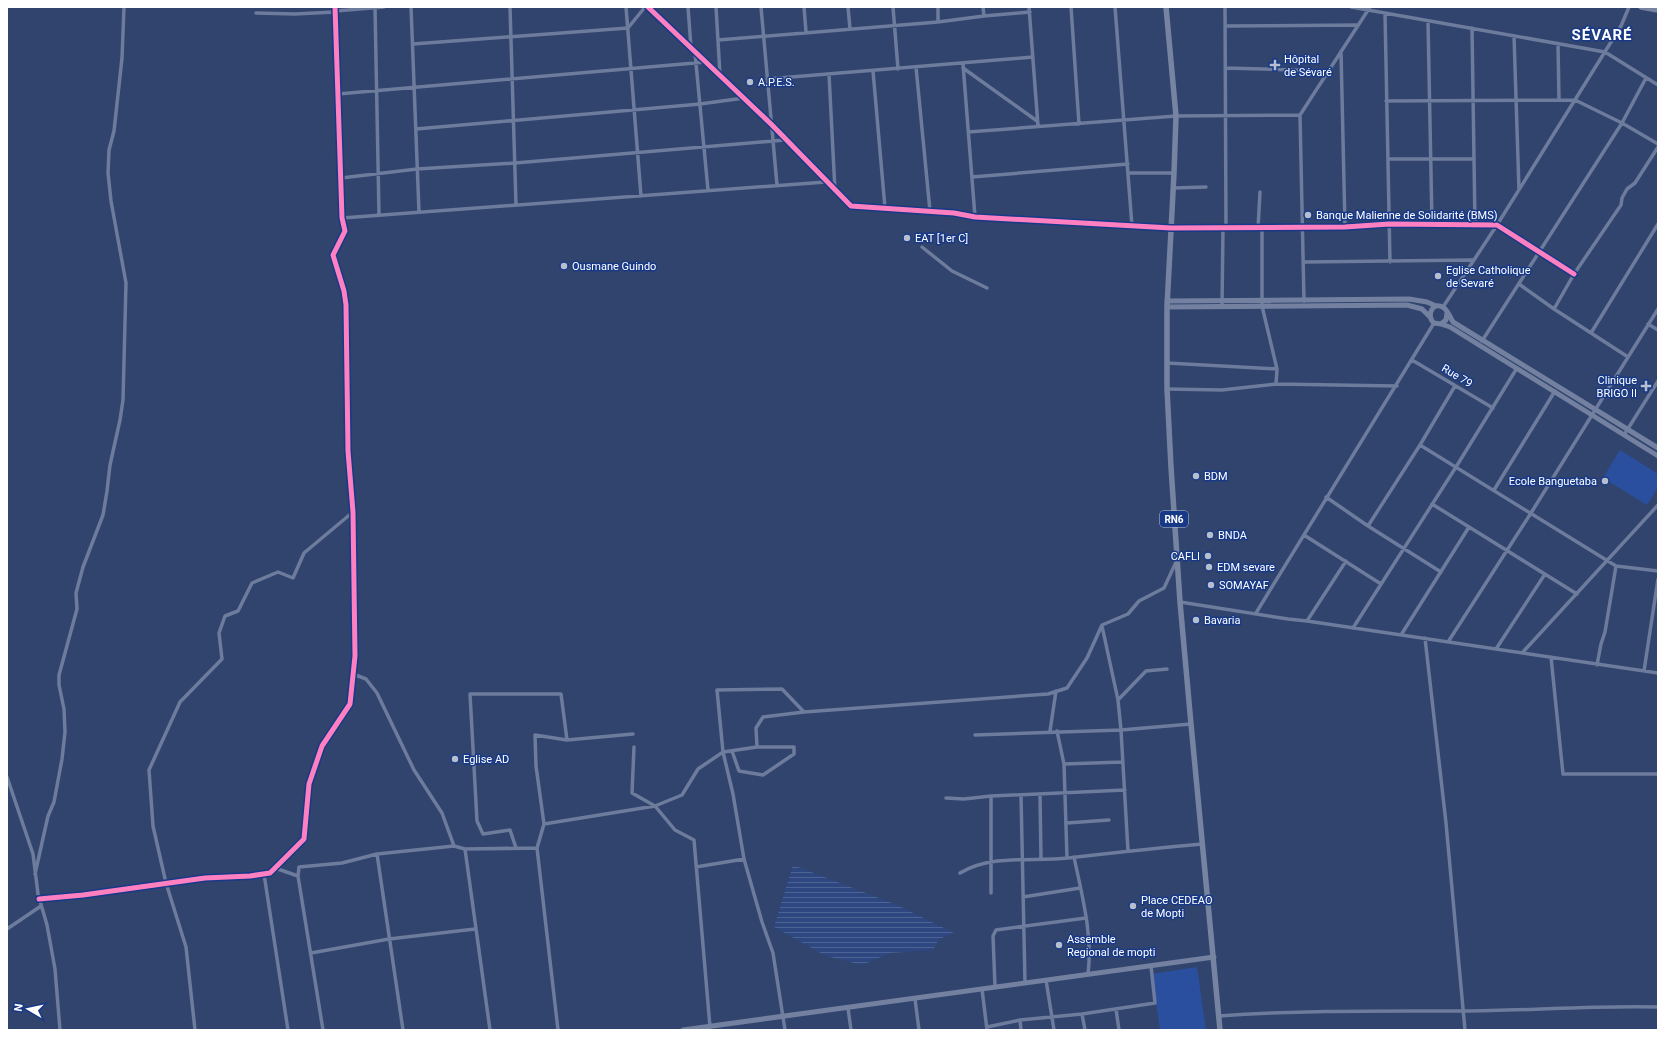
<svg xmlns="http://www.w3.org/2000/svg" width="1665" height="1037" font-family="Roboto,sans-serif">
  <style>
    .grass { fill: #2b4f9f }
    .water { fill: url(#water-rules) }
    .lines { fill: none; stroke-linecap: round; stroke-linejoin: round }
    .street { stroke: #6d7b9c; stroke-width: 3.5 }
    .secondary { stroke: #7380a0; stroke-width: 5 }
    .primary { stroke: #7784a1; stroke-width: 5.5 }
    .cycleway-casing { stroke: #173988; stroke-width: 8 }
    .cycleway { stroke: #ff80c0; stroke-width: 5 }
    .poi-dot { fill: #b7becc; stroke: #173988; stroke-width: 1.5 }
    .labels { text-anchor: middle; dominant-baseline: central; stroke-width: 3; stroke-linejoin: round; paint-order: stroke }
    .shield { fill: #173988; stroke: #b9c4db; stroke-width: 1 }
    .shield-label { font-size: 10px; font-weight: bold; fill: #fff }
    .poi-label { font-size: 11px; fill: #fff; stroke: #173988; text-anchor: start }
    .street-label { font-size: 11px; fill: #fff; stroke: #173988 }
    .district-label { font-size: 15px; font-weight: bold; letter-spacing: 1px; fill: #fff; stroke: #173988 }
  </style>
  <defs>
    <pattern id="water-rules" width="6" height="5" patternUnits="userSpaceOnUse"><rect width="6" height="5" fill="#2e4781"/><path d="M0 2.5h6" fill="none" stroke="#4d6394"/></pattern>
  </defs>
  <rect width="100%" height="100%" fill="#31446e"/>
  <!-- grass -->
  <path class="grass" d="M 1620,450 L 1658,474 L 1658,487 L 1647,505 L 1603,478 Z
    M 1197,967 L 1206,1030 L 1160,1030 L 1152,974 Z"/>
  <!-- water -->
  <path class="water" d="M 793,865 L 897,905 L 954,933 L 939,939 L 933,950 L 890,953 L 862,965 L 826,956 L 774,927 Z"/>
  <g class="lines">
    <!-- street -->
    <path class="street" d="M 375,7 L 379,215
      M 411,7 L 419,212
      M 510,7 L 516,205
      M 626,7 L 641,196
      M 648,7 L 771,124 L 851,206 L 954,213 L 975,217 L 1171,228 L 1345,227 L 1389,224 L 1497,225 L 1574,274
      M 688,7 L 691,48
      M 716,7 L 720,75
      M 761,7 L 777,185
      M 804,7 L 806,32
      M 848,7 L 850,29
      M 893,7 L 898,69
      M 938,7 L 938,22
      M 983,7 L 984,16
      M 1029,7 L 1038,126
      M 1071,7 L 1079,124
      M 1115,7 L 1132,226
      M 1225,7 L 1226,228
      M 1351,7 L 1605,52 L 1658,85
      M 335,11 L 384,7
      M 256,13 L 295,14 L 335,12
      M 1385,13 L 1390,262
      M 1428,21 L 1432,224
      M 1225,26 L 1357,25
      M 1472,28 L 1475,225
      M 1514,36 L 1519,190
      M 718,40 L 938,22 L 984,16 L 1030,12
      M 413,44 L 628,28 L 645,7
      M 1558,44 L 1559,100
      M 1341,51 L 1345,227
      M 695,53 L 708,190
      M 963,64 L 975,217
      M 916,67 L 930,211
      M 963,68 L 1037,121
      M 1225,68 L 1328,71
      M 873,71 L 885,208
      M 829,74 L 835,191
      M 767,79 L 1033,57
      M 338,94 L 706,62
      M 1386,101 L 1575,100 L 1622,123 L 1658,144
      M 416,129 L 700,104 L 744,98
      M 968,132 L 1176,116 L 1300,115
      M 1388,159 L 1474,159
      M 1128,173 L 1174,173
      M 972,177 L 1128,164
      M 341,178 L 417,169 L 515,163 L 785,140
      M 1174,188 L 1206,187
      M 342,218 L 826,182
      M 1258,228 L 1260,192
      M 1262,228 L 1262,306 L 1277,369 L 1276,384
      M 922,247 L 952,271 L 987,288
      M 1304,262 L 1473,260
      M 1519,284 L 1554,309 L 1628,357
      M 1304,301 L 1300,115 L 1370,7
      M 1222,306 L 1223,228
      M 1443,307 L 1497,225 L 1621,26 L 1629,7
      M 1554,309 L 1574,274 L 1621,205 L 1622,198 L 1627,189 L 1635,183 L 1658,147
      M 1648,324 L 1658,330
      M 1591,333 L 1658,224
      M 1482,341 L 1622,123 L 1646,78
      M 1412,360 L 1493,408
      M 1167,363 L 1277,369
      M 1167,389 L 1222,390 L 1276,384 L 1397,386
      M 1624,435 L 1658,381
      M 1420,445 L 1616,566 L 1658,571
      M 1494,490 L 1555,391
      M 1326,497 L 1368,526 L 1441,572
      M 1432,504 L 1577,594
      M 1368,526 L 1420,445 L 1455,386
      M 1304,535 L 1381,584
      M 1180,602 L 1288,619 L 1307,621 L 1658,673
      M 1256,613 L 1434,323
      M 1307,621 L 1346,561
      M 1102,626 L 1118,700
      M 1353,628 L 1456,467 L 1517,368
      M 1401,635 L 1469,527
      M 1425,638 L 1446,823 L 1465,1030
      M 1448,642 L 1531,513 L 1658,309
      M 1496,649 L 1545,574
      M 1522,653 L 1658,505
      M 1551,657 L 1563,774 L 1658,774
      M 1597,665 L 1601,644 L 1605,632 L 1616,566
      M 1644,671 L 1658,579
      M 353,674 L 366,679 L 377,693 L 414,770 L 442,813 L 454,846
      M 1050,731 L 1056,691
      M 1057,731 L 1064,764 L 1067,858
      M 975,735 L 1121,730 L 1191,724
      M 634,747 L 632,793 L 655,806 L 675,830 L 694,840 L 710,1027
      M 732,751 L 739,771 L 763,775 L 794,754 L 794,747 L 757,747
      M 1064,764 L 1123,762
      M 7,777 L 33,854 L 38,894 L 47,925 L 55,969 L 60,1030
      M 1021,795 L 1025,983
      M 1040,795 L 1041,859
      M 991,796 L 991,893
      M 946,798 L 964,799 L 991,796 L 1125,790
      M 1067,823 L 1109,820
      M 544,824 L 536,766 L 535,735 L 567,740
      M 516,848 L 510,830 L 483,834 L 477,821 L 470,694 L 561,694 L 567,740 L 633,734
      M 537,848 L 544,824 L 655,806 L 682,795 L 698,769 L 723,752 L 757,747 L 756,728 L 763,717 L 804,712
      M 1128,851 L 1121,730 L 1118,700 L 1146,671 L 1167,669
      M 1074,857 C 1082,895 1093,936 1088,974
      M 696,867 L 744,859
      M 275,868 L 298,876 L 323,1030
      M 960,873 C 992,854 1032,862 1068,858 C 1112,853 1157,848 1202,844
      M 35,874 L 48,816 L 54,802 L 62,759 L 65,732 L 64,709 L 59,685 L 59,675 L 77,609 L 76,593 L 83,567 L 103,515 L 107,491 L 110,465 L 120,420 L 123,400 L 126,283 L 111,201 L 108,173 L 109,150 L 114,131 L 122,58 L 124,7
      M 264,874 L 288,1030
      M 298,876 L 299,867 L 342,863 L 377,854
      M 1023,897 L 1080,888
      M 39,899 L 83,895 L 205,878 L 250,876 L 270,873 L 304,839 L 309,784 L 322,746 L 350,704 L 355,656 L 353,512 L 348,451 L 346,305 L 344,291 L 333,255 L 345,231 L 342,218 L 335,7
      M 7,929 L 41,906
      M 311,953 L 389,939 L 475,929
      M 1046,980 L 1054,1030
      M 995,987 L 993,936 L 996,930 L 1086,918
      M 982,989 L 987,1030
      M 915,999 L 919,1030
      M 848,1008 L 851,1030
      M 1116,1009 L 1119,1030
      M 1082,1014 L 1085,1030
      M 1219,1016 C 1301,1010 1382,1011 1464,1011 C 1529,1011 1594,1005 1658,1007
      M 1020,1020 L 1021,1030
      M 987,1027 L 1020,1020 L 1082,1014 L 1155,1003 L 1151,966
      M 195,1030 L 186,947 L 166,883 L 153,826 L 149,770 L 180,702 L 222,659 L 219,633 L 225,616 L 238,611 L 252,583 L 278,572 L 293,578 L 304,553 L 353,512
      M 403,1030 L 377,854 L 454,846 L 465,849
      M 490,1030 L 465,849 L 537,848 L 558,1030
      M 785,1030 L 773,953 L 762,922 L 744,859 L 733,794 L 723,752 L 717,690 L 782,689 L 804,712 L 1048,694 L 1067,688 L 1087,658 L 1102,625 L 1128,614 L 1139,601 L 1164,588 L 1177,560"/>
    <!-- secondary -->
    <path class="secondary" d="M 1167,301 L 1409,299 L 1427,302 L 1436,306
      M 1167,307 L 1407,305 L 1422,309 L 1430,317
      M 1447,313 L 1446,320 L 1441,324 L 1434,323 C 1425,315 1434,300 1444,308 C 1448,311 1450,317 1453,322 L 1658,448
      M 1441,324 L 1450,327 L 1658,456
      M 683,1030 L 1214,957"/>
    <!-- primary -->
    <path class="primary" d="M 1166,7 L 1176,116 L 1174,173 L 1167,307 L 1167,389 L 1171,467 L 1180,602 L 1191,724 L 1220,1030
      M 1641,7 L 1658,10"/>
    <defs>
      <path id="cycleway" d="M 648,7 L 771,124 L 851,206 L 954,213 L 975,217 L 1171,228 L 1345,227 L 1389,224 L 1497,225 L 1574,274
        M 39,899 L 83,895 L 205,878 L 250,876 L 270,873 L 304,839 L 309,784 L 322,746 L 350,704 L 355,656 L 353,512 L 348,451 L 346,305 L 344,291 L 333,255 L 345,231 L 342,218 L 335,7"/>
    </defs>
    <!-- cycleway casing -->
    <use href="#cycleway" class="cycleway-casing"/>
    <!-- cycleway -->
    <use href="#cycleway" class="cycleway"/>
  </g>
  <!-- markers -->
  <g class="poi-dot">
    <path d="M1273 59h4v4h4v4h-4v4h-4v-4h-4v-4h4z"/>
    <circle cx="750" cy="82" r="4"/>
    <circle cx="1308" cy="215" r="4"/>
    <circle cx="907" cy="238" r="4"/>
    <circle cx="564" cy="266" r="4"/>
    <circle cx="1438" cy="276" r="4"/>
    <path d="M1644 380h4v4h4v4h-4v4h-4v-4h-4v-4h4z"/>
    <circle cx="1196" cy="476" r="4"/>
    <circle cx="1605" cy="481" r="4"/>
    <circle cx="1210" cy="535" r="4"/>
    <circle cx="1208" cy="556" r="4"/>
    <circle cx="1209" cy="567" r="4"/>
    <circle cx="1211" cy="585" r="4"/>
    <circle cx="1196" cy="620" r="4"/>
    <circle cx="455" cy="759" r="4"/>
    <circle cx="1133" cy="906" r="4"/>
    <circle cx="1059" cy="945" r="4"/>
  </g>
  <g class="labels">
    <!-- shield labels -->
    <rect class="shield" x="1160" y="511" width="28" height="16" rx="3"/>
    <g class="shield-label">
      <text x="1174" y="519">RN6</text>
    </g>
    <!-- poi labels -->
    <g class="poi-label">
      <text x="1284" y="59">Hôpital<tspan x="1284" dy="13">de Sévaré</tspan></text>
      <text x="758" y="82">A.P.E.S.</text>
      <text x="1316" y="215">Banque Malienne de Solidarité (BMS)</text>
      <text x="915" y="238">EAT [1er C]</text>
      <text x="572" y="266">Ousmane Guindo</text>
      <text x="1446" y="270">Eglise Catholique<tspan x="1446" dy="13">de Sevaré</tspan></text>
      <text x="1637" y="380" text-anchor="end">Clinique<tspan x="1637" dy="13">BRIGO II</tspan></text>
      <text x="1204" y="476">BDM</text>
      <text x="1597" y="481" text-anchor="end">Ecole Banguetaba</text>
      <text x="1218" y="535">BNDA</text>
      <text x="1200" y="556" text-anchor="end">CAFLI</text>
      <text x="1217" y="567">EDM sevare</text>
      <text x="1219" y="585">SOMAYAF</text>
      <text x="1204" y="620">Bavaria</text>
      <text x="463" y="759">Eglise AD</text>
      <text x="1141" y="900">Place CEDEAO<tspan x="1141" dy="13">de Mopti</tspan></text>
      <text x="1067" y="939">Assemble<tspan x="1067" dy="13">Regional de mopti</tspan></text>
    </g>
    <!-- street labels -->
    <g class="street-label">
      <text transform="translate(1457 376) rotate(31)">Rue 79</text>
    </g>
    <!-- district labels -->
    <g class="district-label">
      <text x="1602" y="35">SÉVARÉ</text>
    </g>
  </g>
  <!-- border -->
  <rect width="1665" height="1037" fill="none" stroke="#ffffff" stroke-width="16"/>
  <!-- north arrow -->
  <g transform="translate(28 1009) rotate(279)" stroke="#173988" stroke-width="3" paint-order="stroke">
  <path d="M0-3L7 15L0 10L-7 15Z" fill="#ffffff"/>
  <text y="-6" font-size="11" font-weight="bold" text-anchor="middle" fill="#ffffff">N</text>
  </g>
</svg>
